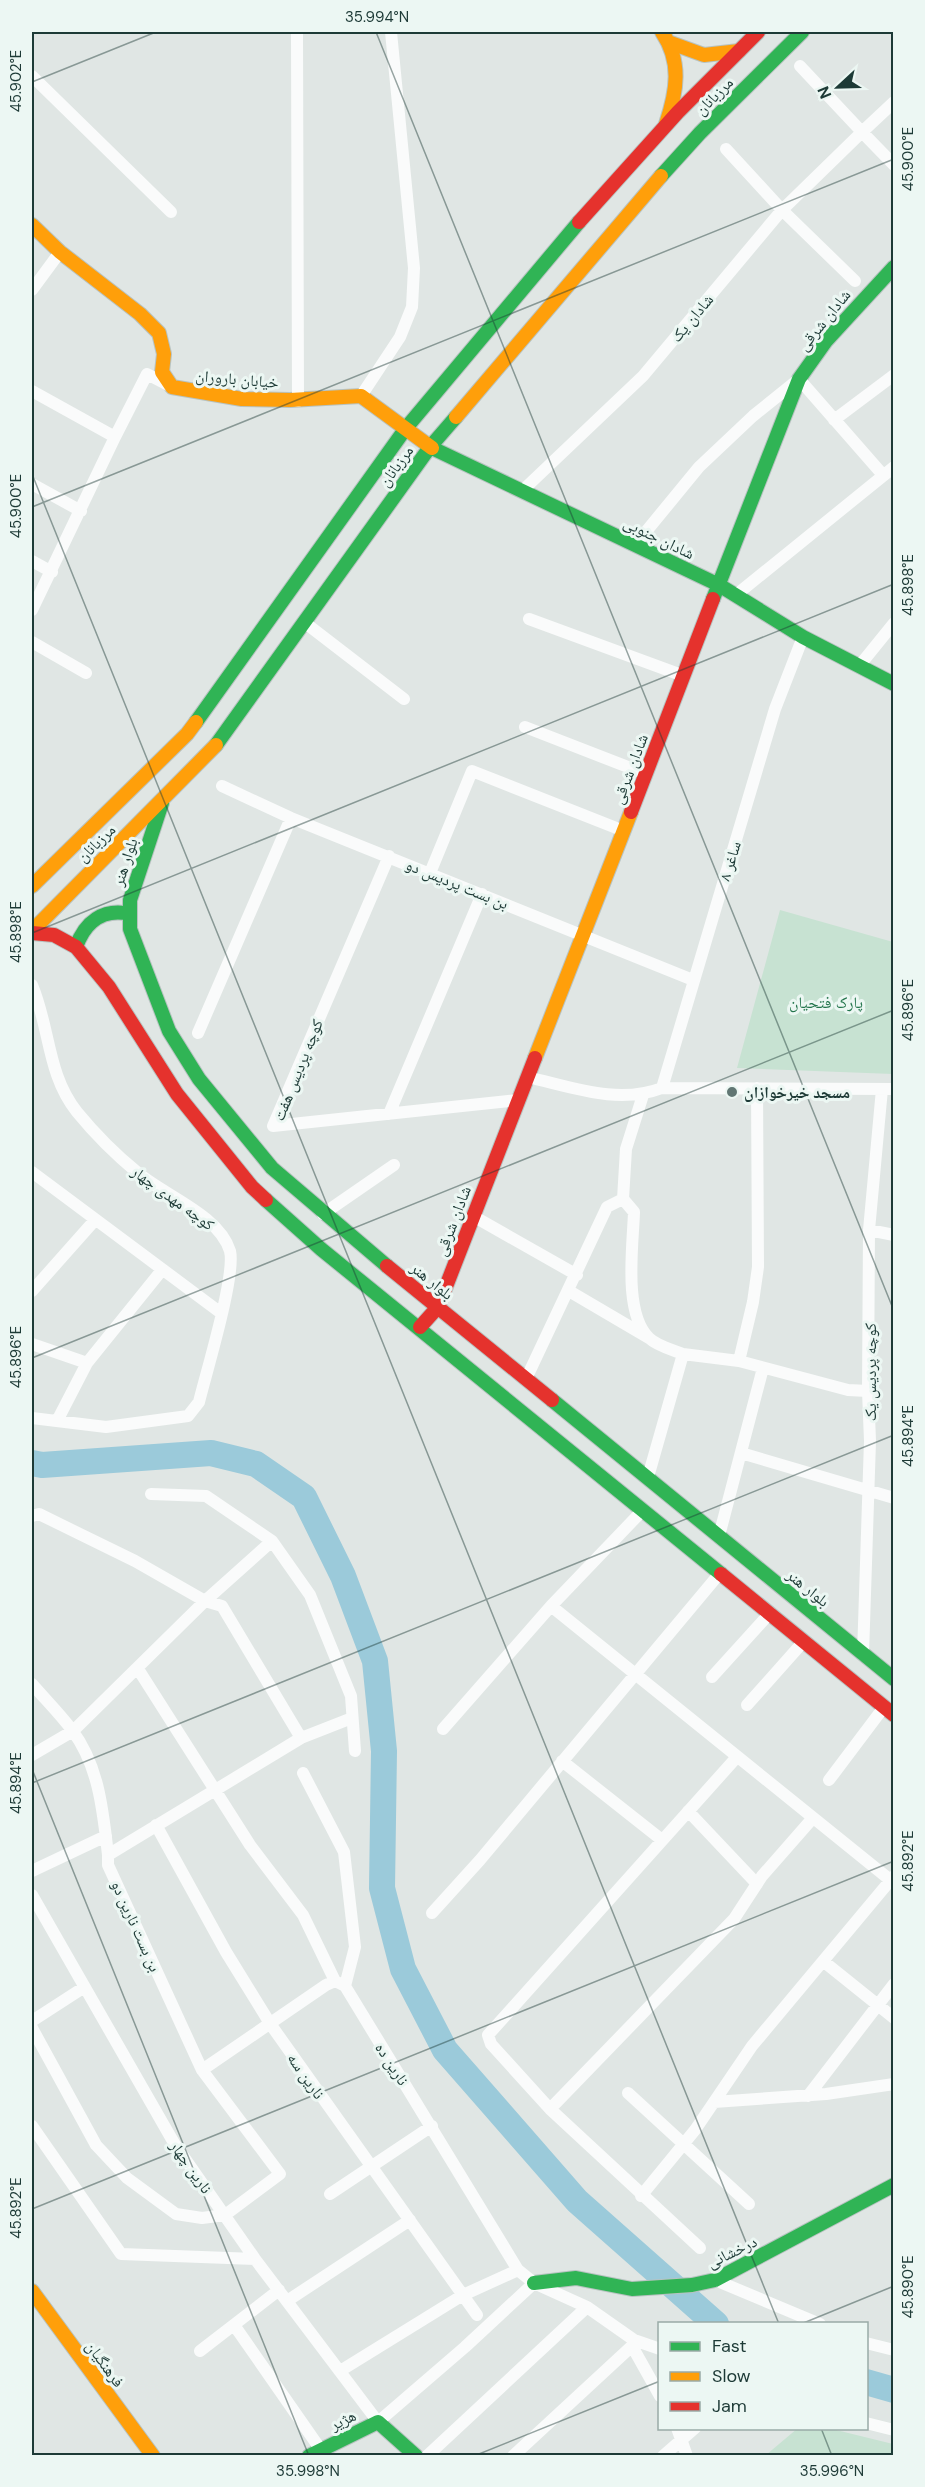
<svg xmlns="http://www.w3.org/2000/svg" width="925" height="2487" font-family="'DM Sans','Noto Naskh Arabic',sans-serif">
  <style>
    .green { fill: #c7e2d2 }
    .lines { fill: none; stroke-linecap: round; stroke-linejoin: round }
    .river { stroke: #9bcada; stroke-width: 26 }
    .fast-casing { stroke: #b8c3c1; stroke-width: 16 }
    .slow-casing { stroke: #b8c3c1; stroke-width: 16 }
    .jam-casing { stroke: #b8c3c1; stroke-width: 16 }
    .street { stroke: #fafbfb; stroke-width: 12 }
    .fast { stroke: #30b455; stroke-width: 14 }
    .slow { stroke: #ff9f0a; stroke-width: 14 }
    .jam { stroke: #e5322d; stroke-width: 14 }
    .ticks { fill: none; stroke: #1d3a36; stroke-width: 1.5; stroke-opacity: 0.45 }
    .poi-dot { fill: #617673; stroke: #ecf7f3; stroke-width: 2 }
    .labels { text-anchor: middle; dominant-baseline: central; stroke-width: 6; stroke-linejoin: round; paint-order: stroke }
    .street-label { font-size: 16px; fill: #1d3a36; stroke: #ecf7f3 }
    .park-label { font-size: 16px; fill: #23754c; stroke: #ecf7f3 }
    .poi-label { font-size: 16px; font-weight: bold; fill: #1d3a36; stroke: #ecf7f3; text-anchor: start }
    .neatline { fill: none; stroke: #1d3a36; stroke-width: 2 }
    .ticks-label { font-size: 15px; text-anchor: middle; fill: #1d3a36 }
  </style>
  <rect width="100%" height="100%" fill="#e0e6e4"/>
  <!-- green -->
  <path class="green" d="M 780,910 L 893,942 L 893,1074 L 737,1068 Z
    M 798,2428 L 832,2429 L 893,2444 L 893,2455 L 766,2455 Z"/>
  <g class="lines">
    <!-- river -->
    <path class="river" d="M 32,1463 L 42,1465 L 211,1453 L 256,1464 L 304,1497 L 343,1576 L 375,1661 L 384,1751 L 382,1888 L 403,1969 L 445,2050 L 577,2201 L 716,2324
      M 866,2382 L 894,2390"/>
    <defs>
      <path id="fast" d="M 661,176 L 700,133 L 802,32
        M 432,448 L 719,585 L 803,637 L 894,684
        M 713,599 L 799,379 L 826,341 L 894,267
        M 196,722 L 406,428 L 579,222
        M 216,745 L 430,447 L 456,417
        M 162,803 L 130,900 L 130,929 L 169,1031 L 199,1079 L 272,1168 L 387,1266
        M 76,947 C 85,922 103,908 130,914
        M 266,1200 L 321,1249 L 721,1574
        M 552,1400 L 894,1679
        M 534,2283 L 576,2278 L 632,2289 L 692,2285 L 715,2280 L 894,2185
        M 309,2456 L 378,2422 L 416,2456"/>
      <path id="slow" d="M 662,32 C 682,62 677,91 666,124
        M 671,43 L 704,55 L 739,51
        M 32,225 L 60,252 L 140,314 L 159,333 L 164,354 L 162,372 L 172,387 L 242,399 L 290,400 L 361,396 L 432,448
        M 456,417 L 661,176
        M 32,886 L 187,734 L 196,722
        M 32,931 L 216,745
        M 535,1058 L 631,812
        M 32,2291 L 153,2456"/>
      <path id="jam" d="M 579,222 L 678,112 L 758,32
        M 631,812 L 713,599
        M 32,933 L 54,935 L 76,947 L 109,987 L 177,1094 L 252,1187 L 266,1200
        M 387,1266 L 552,1400
        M 420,1327 L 438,1307 L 535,1058
        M 721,1574 L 894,1715"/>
    </defs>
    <!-- fast casing -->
    <use href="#fast" class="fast-casing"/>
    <!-- slow casing -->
    <use href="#slow" class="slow-casing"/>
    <!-- jam casing -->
    <use href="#jam" class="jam-casing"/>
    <!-- street -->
    <path class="street" d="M 297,32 L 298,401
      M 800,66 L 862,132 L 894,102
      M 32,76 L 171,212
      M 726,149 L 782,210 L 862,132 L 894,165
      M 32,290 L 60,252
      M 32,391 L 115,437 L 32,610
      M 361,396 L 400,337 L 412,307 L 414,268 L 391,32
      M 834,420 L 894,375
      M 115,437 L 147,374 L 172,387
      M 32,484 L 81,511
      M 522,491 L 643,376 L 782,210 L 855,281
      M 635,545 L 699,467 L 753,416 L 799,379 L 883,475
      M 32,561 L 52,572
      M 736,595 L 894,467
      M 529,619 L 684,676
      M 304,622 L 404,699
      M 32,642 L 86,673
      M 860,665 L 894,623
      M 525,727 L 646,774
      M 222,786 L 291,818 L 693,980
      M 389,856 L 273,1126 L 518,1100
      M 430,873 L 472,771 L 624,831
      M 32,985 C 50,1027 47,1075 77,1112 C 95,1134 116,1155 138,1173 C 165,1196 219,1215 230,1251 C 236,1275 206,1373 199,1402 L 188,1416 L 106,1427 L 32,1418
      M 198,1033 L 291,818
      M 527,1077 C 572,1087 618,1105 662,1088 L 894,1089
      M 662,1088 L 775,709 L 803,637
      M 643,1095 L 626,1149 L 623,1199 L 634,1212 C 633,1245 623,1313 649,1338 C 657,1346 673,1350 683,1354
      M 389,1114 L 482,894
      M 32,1172 L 221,1313
      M 323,1214 L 394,1165
      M 473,1216 L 577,1275
      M 869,1230 L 894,1235
      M 32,1291 L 95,1220
      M 569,1291 L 649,1338
      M 32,1344 L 87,1363 L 162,1270
      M 739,1361 L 753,1302 L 758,1267 L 757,1088
      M 526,1379 L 607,1207 L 623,1199
      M 57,1421 L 87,1363
      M 741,1453 L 894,1498
      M 648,1477 L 683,1354 L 739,1361 L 848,1390 L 868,1391
      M 151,1494 L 206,1496 L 272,1541 L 310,1595 L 351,1696 L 355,1751
      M 32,1516 L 39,1514 L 135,1561 L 205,1601 L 222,1606 L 301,1738
      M 719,1536 L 763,1368
      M 551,1606 L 894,1883
      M 863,1655 L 870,1441 L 868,1391 L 869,1230 L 882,1089
      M 138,1669 L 250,1845 L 303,1915 L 335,1981
      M 712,1677 L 770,1613
      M 32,1684 C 45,1699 60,1714 72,1730 C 99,1766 103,1811 108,1855
      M 747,1705 L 804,1641
      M 443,1729 L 551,1606 L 643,1510
      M 32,1755 L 73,1731 L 205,1601 L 272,1541
      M 562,1761 L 662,1840
      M 303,1773 L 344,1852 L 355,1947 L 345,1986
      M 829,1780 L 884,1707
      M 688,1811 L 757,1884
      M 156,1825 L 226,1952 L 271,2025 L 477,2315
      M 32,1871 L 106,1836
      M 32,1895 L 174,2143 L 255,2259 L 378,2422 L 465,2347 L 534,2283
      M 432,1913 L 480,1860 L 720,1573
      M 823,1961 L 894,2018
      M 32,2021 L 83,1988
      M 32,2028 L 96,2145 L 127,2178 L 176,2214 L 202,2218 L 225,2215 L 280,2174 L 202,2070 L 108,1865 L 108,1855 L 301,1738 L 352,1718
      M 202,2070 L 326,1985 L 335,1981 L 345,1986 L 518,2270 L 534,2283 L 587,2307 L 634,2340 L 632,2346 L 513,2456
      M 628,2093 L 749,2204
      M 808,2096 L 894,1984
      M 714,2102 L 826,2094 L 894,2084
      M 550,2109 L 734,1919 L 762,1876 L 812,1819
      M 32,2126 L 121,2254 L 255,2259
      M 330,2194 L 432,2126
      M 641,2196 L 695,2130 L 752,2046 L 894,1876
      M 700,2248 L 550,2109 L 491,2044 L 488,2035 L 736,1758
      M 715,2280 L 820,2324
      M 287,2301 L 410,2220
      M 234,2325 L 321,2450
      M 634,2340 L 660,2349
      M 866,2343 L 894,2350
      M 632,2346 L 660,2396
      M 200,2351 L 279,2290
      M 340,2371 L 463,2295 L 518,2270
      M 866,2423 L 894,2430
      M 677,2428 L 687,2456
      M 427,2456 L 587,2307
      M 663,2456 L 695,2428"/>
    <!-- fast -->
    <use href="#fast" class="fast"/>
    <!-- slow -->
    <use href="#slow" class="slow"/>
    <!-- jam -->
    <use href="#jam" class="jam"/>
  </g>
  <!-- ticks -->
  <path class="ticks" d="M 376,32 L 894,1311M 32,82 L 156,32M 32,474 L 779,2324M 32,507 L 894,159M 32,933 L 894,584M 32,1358 L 894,1010M 32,1769 L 309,2456M 32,1783 L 894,1435M 32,2209 L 894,1861M 801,2324 L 894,2286M 821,2428 L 832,2456M 474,2456 L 660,2381"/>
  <!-- markers -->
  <circle class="poi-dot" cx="732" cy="1092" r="6"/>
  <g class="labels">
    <!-- street labels -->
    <g class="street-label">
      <text transform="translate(714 96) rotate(-45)">مرزبانان</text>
      <text transform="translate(692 318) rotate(-50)">شادان یک</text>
      <text transform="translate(824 320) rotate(-51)">شادان شرقی</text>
      <text transform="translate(237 379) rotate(5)">خیابان باروران</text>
      <text transform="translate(396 466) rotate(-54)">مرزبانان</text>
      <text transform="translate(659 538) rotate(26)">شادان جنوبی</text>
      <text transform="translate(630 769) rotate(-69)">شادان شرقی</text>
      <text transform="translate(96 843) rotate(-44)">مرزبانان</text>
      <text transform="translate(730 861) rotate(-73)">ساغر ٨</text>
      <text transform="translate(125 862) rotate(-72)">بلوار هنر</text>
      <text transform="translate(457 884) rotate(22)">بن بست پردیس دو</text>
      <text transform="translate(298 1070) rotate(-68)">کوچه پردیس هفت</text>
      <text transform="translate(173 1198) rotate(36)">کوچه مهدی چهار</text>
      <text transform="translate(453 1221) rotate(-69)">شادان شرقی</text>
      <text transform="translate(432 1281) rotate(39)">بلوار هنر</text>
      <text transform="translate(870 1372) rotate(-90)">کوچه پردیس یک</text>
      <text transform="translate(808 1588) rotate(39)">بلوار هنر</text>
      <text transform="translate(136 1926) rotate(66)">بن بست نارین دو</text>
      <text transform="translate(392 2064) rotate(57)">نارین ده</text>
      <text transform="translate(306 2076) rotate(55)">نارین سه</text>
      <text transform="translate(191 2167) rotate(55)">نارین چهار</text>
      <text transform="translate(732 2252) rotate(-26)">درخشانی</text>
      <text transform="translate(105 2364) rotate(54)">فرهنگیان</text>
      <text transform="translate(343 2420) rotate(-26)">هژیر</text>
    </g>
    <!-- park labels -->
    <g class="park-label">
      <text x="826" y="1002">پارک فتحیان</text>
    </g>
    <!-- poi labels -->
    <g class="poi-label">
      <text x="744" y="1092">مسجد خیرخوازان</text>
    </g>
  </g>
  <!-- border -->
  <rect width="925" height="2487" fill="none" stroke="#ecf7f3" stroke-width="66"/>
  <!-- legend -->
  <rect x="658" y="2322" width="210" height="108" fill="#ecf7f3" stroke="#99aba7" stroke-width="1.5"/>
  <rect x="670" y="2342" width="30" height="9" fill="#30b455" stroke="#99aba7" stroke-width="1.5"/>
  <text x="712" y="2352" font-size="18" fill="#1d3a36">Fast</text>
  <rect x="670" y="2372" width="30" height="9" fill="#ff9f0a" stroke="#99aba7" stroke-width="1.5"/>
  <text x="712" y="2382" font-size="18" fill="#1d3a36">Slow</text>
  <rect x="670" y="2402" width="30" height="9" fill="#e5322d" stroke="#99aba7" stroke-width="1.5"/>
  <text x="712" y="2412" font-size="18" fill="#1d3a36">Jam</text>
  <!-- north arrow -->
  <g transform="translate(838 87) rotate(248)" stroke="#ecf7f3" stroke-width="4.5" paint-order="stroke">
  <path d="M0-4.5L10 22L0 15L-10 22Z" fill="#1d3a36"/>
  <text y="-9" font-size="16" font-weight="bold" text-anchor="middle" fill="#1d3a36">N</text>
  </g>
  <rect x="33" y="33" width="859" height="2421" class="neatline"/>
  <g class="ticks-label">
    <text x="377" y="22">35.994°N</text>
    <text transform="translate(16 81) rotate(-90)" y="5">45.902°E</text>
    <text transform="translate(908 159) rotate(-90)" y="5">45.900°E</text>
    <text transform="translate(16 506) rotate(-90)" y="5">45.900°E</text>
    <text transform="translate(908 585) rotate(-90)" y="5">45.898°E</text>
    <text transform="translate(16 932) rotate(-90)" y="5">45.898°E</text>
    <text transform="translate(908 1010) rotate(-90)" y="5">45.896°E</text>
    <text transform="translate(16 1357) rotate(-90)" y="5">45.896°E</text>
    <text transform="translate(908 1436) rotate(-90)" y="5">45.894°E</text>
    <text transform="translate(16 1783) rotate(-90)" y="5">45.894°E</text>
    <text transform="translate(908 1861) rotate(-90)" y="5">45.892°E</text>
    <text transform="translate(16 2208) rotate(-90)" y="5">45.892°E</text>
    <text transform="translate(908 2287) rotate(-90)" y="5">45.890°E</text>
    <text x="308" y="2476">35.998°N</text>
    <text x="832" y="2476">35.996°N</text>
  </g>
</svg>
